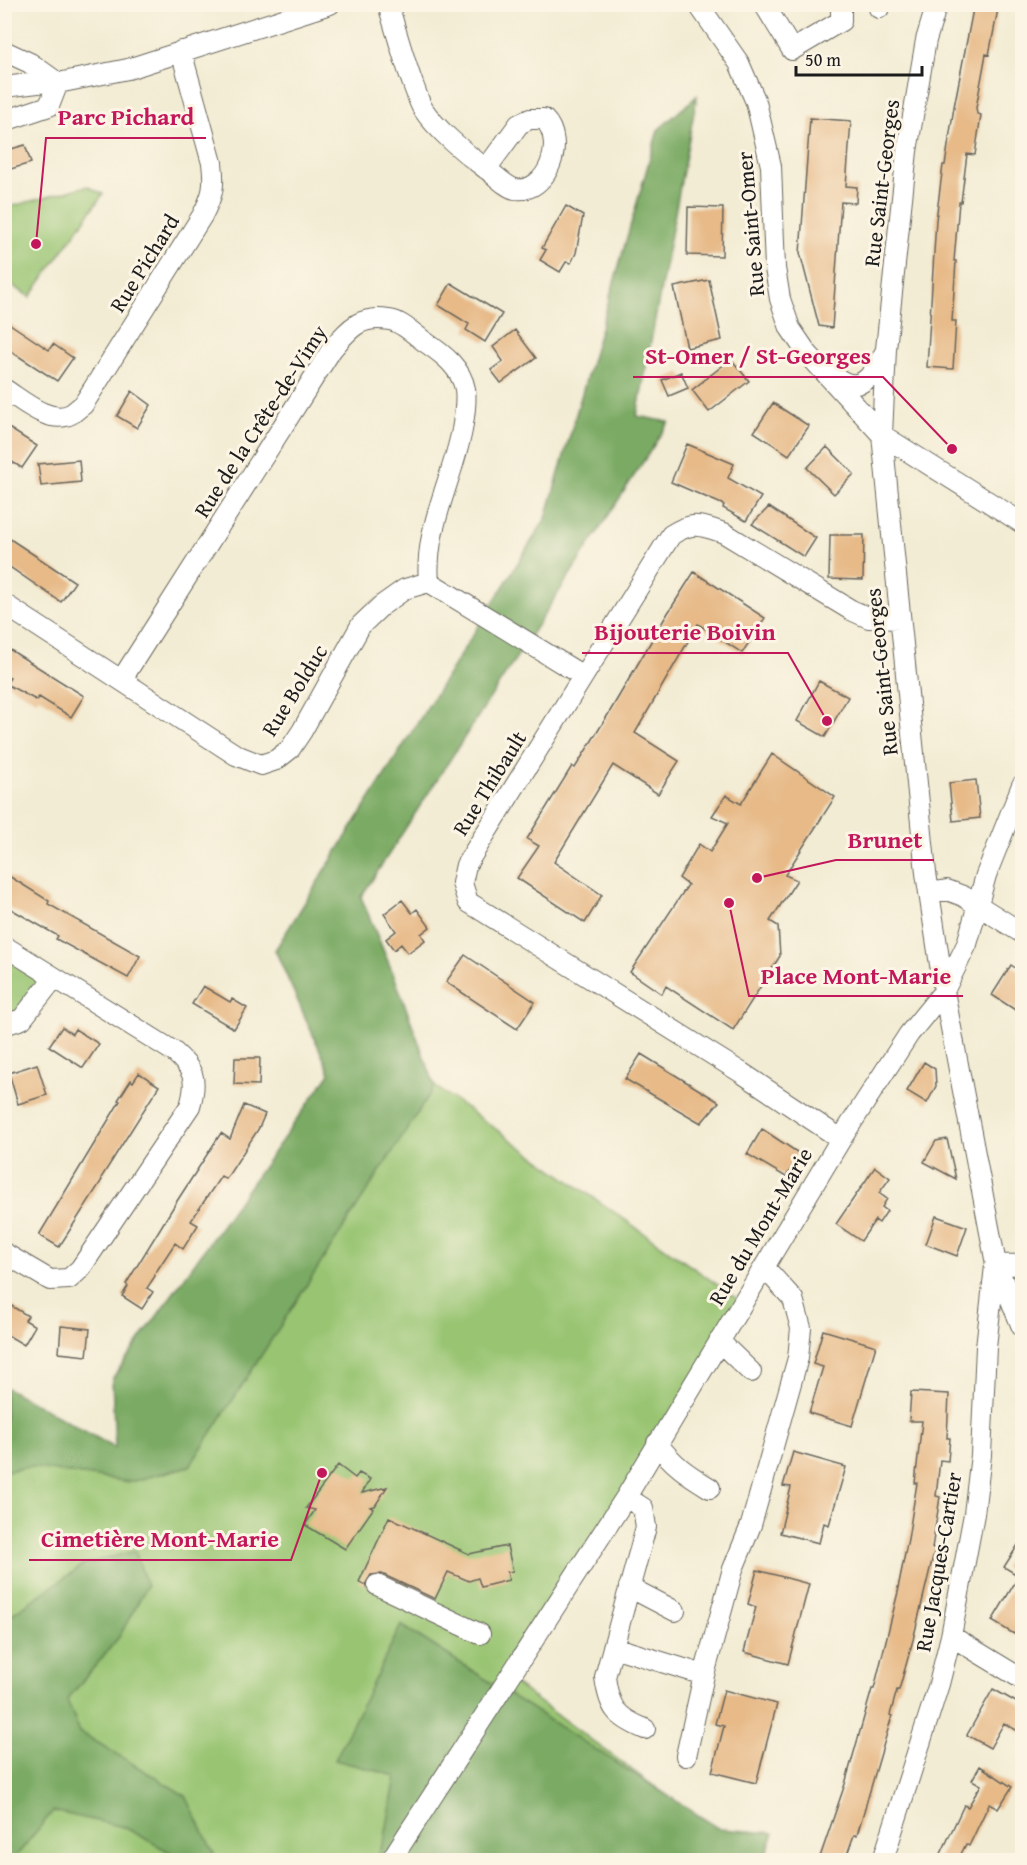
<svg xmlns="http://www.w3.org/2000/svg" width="1027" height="1865" font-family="'Gentium Book Plus',serif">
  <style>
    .green { fill: #99c572; stroke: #5a7047; stroke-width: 1.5 }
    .forest { fill: #7aaa64; stroke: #4b6340; stroke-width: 1.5 }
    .building { fill: #e7ba88 }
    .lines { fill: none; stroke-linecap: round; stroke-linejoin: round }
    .minor-casing { stroke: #67655c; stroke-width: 22 }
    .minor { stroke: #fff; stroke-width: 20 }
    .labels { text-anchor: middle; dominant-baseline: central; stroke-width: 6; stroke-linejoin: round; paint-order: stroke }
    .street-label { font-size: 22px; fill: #1c1c1c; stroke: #fcf5e5 }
    .leader { fill: none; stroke: #c2185b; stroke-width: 2 }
    .callout-dot { fill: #c2185b; stroke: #fcf5e5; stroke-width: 2 }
    .callout-label { font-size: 24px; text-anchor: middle; font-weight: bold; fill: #c2185b; stroke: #fcf5e5; stroke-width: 6; stroke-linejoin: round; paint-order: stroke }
  </style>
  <rect width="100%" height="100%" fill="#fcf5e5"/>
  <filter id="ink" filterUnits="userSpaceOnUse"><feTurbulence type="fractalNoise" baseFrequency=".0167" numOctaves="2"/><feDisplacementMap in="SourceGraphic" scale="12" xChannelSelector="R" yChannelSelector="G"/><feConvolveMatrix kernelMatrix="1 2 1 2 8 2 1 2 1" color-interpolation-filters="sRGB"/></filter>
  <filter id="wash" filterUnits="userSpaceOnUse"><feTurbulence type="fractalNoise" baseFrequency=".008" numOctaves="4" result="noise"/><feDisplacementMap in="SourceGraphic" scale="24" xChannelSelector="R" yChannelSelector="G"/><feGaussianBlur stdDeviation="1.35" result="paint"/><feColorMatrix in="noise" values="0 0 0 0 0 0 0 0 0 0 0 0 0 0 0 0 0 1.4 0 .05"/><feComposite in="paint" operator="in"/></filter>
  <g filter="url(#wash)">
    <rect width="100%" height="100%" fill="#f3ecd4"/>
    <!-- green -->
    <path class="green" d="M 87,186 L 103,194 L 30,297 L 5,281 L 5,208 Z
      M 4,946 L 54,978 L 4,1025 Z
      M 399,1061 L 742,1302 L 507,1678 L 707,1825 L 685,1860 L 5,1860 L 4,1387 L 115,1448 Z"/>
    <!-- forest -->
    <path class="forest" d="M 697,96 L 637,416 L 669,422 L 361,897 L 395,978 L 435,1086 L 190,1466 L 130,1482 L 29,1467 L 5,1471 L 5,1387 L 115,1448 L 112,1379 L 330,1073 L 275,950 L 546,518 L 658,130 Z
      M 135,1551 L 147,1586 L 119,1637 L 67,1700 L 80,1732 L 186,1796 L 217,1860 L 184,1860 L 124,1827 L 53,1811 L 13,1860 L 5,1860 L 5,1619 L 85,1564 Z
      M 401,1625 L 720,1829 L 774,1833 L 764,1860 L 376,1860 L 385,1838 L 396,1776 L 335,1760 Z"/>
    <g id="blocks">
      <!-- building -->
      <path class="building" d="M 974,4 L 999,4 L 989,55 L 986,54 L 976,108 L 977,114 L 981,115 L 975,155 L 967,154 L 961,202 L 959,202 L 954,261 L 956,261 L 952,321 L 956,321 L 953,369 L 927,367 L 936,220 L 943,165 L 945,165 L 954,107 Z
        M 810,118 L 851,121 L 846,186 L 857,187 L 856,203 L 841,202 L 832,328 L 819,326 L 800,253 Z
        M 25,145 L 31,163 L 4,171 L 4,151 Z
        M 566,206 L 583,216 L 576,253 L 571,263 L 566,262 L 560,272 L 540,260 L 546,250 L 542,248 Z
        M 688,207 L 723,208 L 722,256 L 687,255 Z
        M 709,280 L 722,340 L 687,348 L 674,287 Z
        M 451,283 L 502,314 L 485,342 L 466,330 L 469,324 L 438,305 Z
        M 4,320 L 49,350 L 53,344 L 73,358 L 57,381 L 4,347 Z
        M 515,330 L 536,358 L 501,383 L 491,370 L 503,361 L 493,347 Z
        M 731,359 L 749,381 L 709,412 L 692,390 Z
        M 681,372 L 688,388 L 669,396 L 662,380 Z
        M 132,391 L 151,405 L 137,428 L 117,416 Z
        M 773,403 L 809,426 L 789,455 L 754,432 Z
        M 4,425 L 37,446 L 22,468 L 4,457 Z
        M 687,444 L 734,464 L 728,478 L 761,497 L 746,521 L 723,508 L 724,505 L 671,482 Z
        M 827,447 L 854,474 L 834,494 L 807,468 Z
        M 79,460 L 81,482 L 41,486 L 38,464 Z
        M 769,507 L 816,538 L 804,557 L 752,524 Z
        M 4,535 L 75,582 L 61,602 L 4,563 Z
        M 830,535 L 864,535 L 863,580 L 829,579 Z
        M 694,572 L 765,618 L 742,653 L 698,624 L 635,733 L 679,761 L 658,794 L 613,765 L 554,862 L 602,895 L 585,923 L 517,878 L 539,846 L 527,839 L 572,766 L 575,768 L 609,713 L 666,616 Z
        M 4,646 L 84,696 L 71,717 L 39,697 L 36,700 L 6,684 L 10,678 L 4,675 Z
        M 819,681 L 848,697 L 825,737 L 797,721 Z
        M 772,754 L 835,797 L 785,875 L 797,880 L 770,921 L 778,926 L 780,956 L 733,1030 L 666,986 L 662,994 L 630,972 L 688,885 L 679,878 L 699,844 L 710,852 L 728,823 L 712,816 L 726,795 L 741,804 Z
        M 976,780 L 980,818 L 953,821 L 949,783 Z
        M 4,873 L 49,901 L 48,904 L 140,956 L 128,978 L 56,939 L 58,936 L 4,905 Z
        M 402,900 L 412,913 L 417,909 L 430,927 L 421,934 L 425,940 L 408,953 L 401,944 L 394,950 L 386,939 L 396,931 L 384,914 Z
        M 465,955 L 535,1002 L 517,1029 L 446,982 Z
        M 1011,965 L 1023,973 L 1023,1015 L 992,995 Z
        M 203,986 L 230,1002 L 232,999 L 247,1008 L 234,1029 L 192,1004 Z
        M 62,1027 L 72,1034 L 75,1029 L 99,1044 L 83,1068 L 49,1046 Z
        M 641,1054 L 719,1102 L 701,1123 L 625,1079 Z
        M 235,1058 L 260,1058 L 259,1085 L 234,1084 Z
        M 924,1062 L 935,1069 L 936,1086 L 927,1103 L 907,1091 Z
        M 37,1064 L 47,1095 L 18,1104 L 9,1073 Z
        M 139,1073 L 159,1086 L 101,1178 L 102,1180 L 59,1247 L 39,1235 L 120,1101 L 118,1100 L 131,1080 L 133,1082 Z
        M 244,1105 L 265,1114 L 259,1128 L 226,1179 L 221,1176 L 191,1221 L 198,1225 L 183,1249 L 175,1243 L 154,1275 L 155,1276 L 147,1288 L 153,1292 L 142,1309 L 122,1296 L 128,1286 L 126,1284 L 177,1201 L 221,1133 L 230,1139 Z
        M 762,1129 L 800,1154 L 786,1177 L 747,1154 Z
        M 947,1139 L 956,1179 L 924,1162 L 936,1141 Z
        M 875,1167 L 890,1178 L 879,1193 L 887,1199 L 882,1207 L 887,1211 L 879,1223 L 875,1220 L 861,1241 L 836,1224 Z
        M 936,1216 L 967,1227 L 957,1256 L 926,1244 Z
        M 10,1305 L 28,1316 L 25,1320 L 35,1326 L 24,1345 L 4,1333 L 4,1315 Z
        M 61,1326 L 90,1329 L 87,1356 L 59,1353 Z
        M 823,1330 L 876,1346 L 852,1426 L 809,1413 L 823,1367 L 813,1364 Z
        M 911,1392 L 949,1394 L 947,1438 L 950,1438 L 948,1461 L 940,1460 L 936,1496 L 940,1497 L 932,1548 L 935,1548 L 913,1640 L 899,1690 L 897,1690 L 890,1715 L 892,1716 L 857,1835 L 854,1835 L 845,1860 L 819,1860 L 845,1784 L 872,1689 L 874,1689 L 899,1588 L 898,1588 L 908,1539 L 917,1483 L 915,1483 L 922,1421 L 909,1421 Z
        M 793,1452 L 846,1467 L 829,1525 L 824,1523 L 819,1543 L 780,1533 L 791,1487 L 783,1486 Z
        M 338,1465 L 355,1478 L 359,1473 L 370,1479 L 362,1493 L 387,1487 L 375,1506 L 370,1507 L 373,1509 L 345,1549 L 305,1525 L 315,1510 L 306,1508 Z
        M 389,1517 L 469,1554 L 507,1546 L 513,1571 L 507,1572 L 509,1580 L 481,1587 L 478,1578 L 469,1581 L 448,1572 L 435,1599 L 382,1574 L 371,1575 L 365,1585 L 359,1582 Z
        M 1023,1537 L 1023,1621 L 1014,1634 L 992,1621 L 1019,1576 L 1004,1567 Z
        M 757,1570 L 809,1584 L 788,1664 L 744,1652 L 756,1607 L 748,1604 Z
        M 993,1689 L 1023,1706 L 1023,1734 L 1004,1723 L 990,1748 L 967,1735 Z
        M 724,1690 L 777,1704 L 756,1783 L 712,1772 L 724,1726 L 715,1724 Z
        M 980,1766 L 1012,1787 L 998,1809 L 989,1804 L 969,1846 L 966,1844 L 958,1860 L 938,1860 L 964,1805 L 968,1807 L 981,1785 L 972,1780 Z"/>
    </g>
  </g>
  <g filter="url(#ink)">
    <use href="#blocks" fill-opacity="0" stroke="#67655c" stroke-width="1.5"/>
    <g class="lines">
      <defs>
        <path id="minor" d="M 388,4 C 396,32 404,60 414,87 C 417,94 419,103 423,109 C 435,128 467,155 485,168 C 494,174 506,187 515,189 C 547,194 567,142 544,119 L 530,119 L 519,124 L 486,169
          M 698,4 L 739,63 L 756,102 L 771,166 L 775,268 L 780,299 L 790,328 L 807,353 L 882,435 L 1022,523
          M 764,4 L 792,50 L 841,21 L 841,4
          M 937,4 L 926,40 L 907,151 L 886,349 L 882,435 L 926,873 L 944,991 L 996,1264 L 1022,1327
          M 879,8 L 880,4
          M 4,51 L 30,63 L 58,83
          M 4,87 L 46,82 L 58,83 L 128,69 L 330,4
          M 4,121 L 49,106 L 58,83
          M 832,374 C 859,398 873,376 885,352
          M 4,389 C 22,400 49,425 71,414 C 75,412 79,407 83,405 L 202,216 C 213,195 215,187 212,163 L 181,51
          M 4,604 L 236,755 L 261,765 L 276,760 L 290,749 L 302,731 L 361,625 L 381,606 L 405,589 L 429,582 L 583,676
          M 122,679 L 332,349 C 350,328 360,315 389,320 C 402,321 417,337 428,344 C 444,355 461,368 465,389 C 467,403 464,417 462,430 C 452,481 424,530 429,582
          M 929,893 L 947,890 L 963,896 L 1022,933
          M 4,946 L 173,1051 C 194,1069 198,1079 190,1106 L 80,1269 L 69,1279 L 50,1280 L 4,1253
          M 4,1025 L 22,1019 L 54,978
          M 841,1139 L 742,1073 L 468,902 L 462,883 L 466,865 L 671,535 C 693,521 700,525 724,533 L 851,610 L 869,618 L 899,619
          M 996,1264 L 1022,1265
          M 719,1341 L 751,1372
          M 657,1443 C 673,1465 687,1474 710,1488
          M 626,1497 L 643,1508 L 646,1527 L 605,1677 C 609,1708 616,1717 645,1729
          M 377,1585 L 480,1634
          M 629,1587 L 675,1611
          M 951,1636 L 1022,1679
          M 613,1647 L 704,1675
          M 686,1756 L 704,1675 L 733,1569 L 751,1525 L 798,1358 L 801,1328 L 793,1299 L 764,1267
          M 391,1860 L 626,1497 L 841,1139 L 909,1034 L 944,991 L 967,944 L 986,875 L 1022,785
          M 883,1860 L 939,1684 L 951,1636 L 974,1514 L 981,1455 L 986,1347 L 995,1266"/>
      </defs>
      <!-- minor casing -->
      <use href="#minor" class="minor-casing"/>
      <!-- minor -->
      <use href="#minor" class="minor"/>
    </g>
  </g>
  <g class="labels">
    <!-- street labels -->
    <g class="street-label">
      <text transform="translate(881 183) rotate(-83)">Rue Saint-Georges</text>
      <text transform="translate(750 224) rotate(-95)">Rue Saint-Omer</text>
      <text transform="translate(144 263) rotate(-58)">Rue Pichard</text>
      <text transform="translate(260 421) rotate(-57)">Rue de la Crête-de-Vimy</text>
      <text transform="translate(881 672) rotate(-96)">Rue Saint-Georges</text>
      <text transform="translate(294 690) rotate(-58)">Rue Bolduc</text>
      <text transform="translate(489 783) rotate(-58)">Rue Thibault</text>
      <text transform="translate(760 1226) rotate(-59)">Rue du Mont-Marie</text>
      <text transform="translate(938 1562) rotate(-80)">Rue Jacques-Cartier</text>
    </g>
  </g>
  <!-- callouts -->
  <path class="leader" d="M36 244L46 138H206M952 449L883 377H633M827 721L788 653H582M757 878L836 860H934M729 903L749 996H963M322 1473L291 1560H29"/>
  <g class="callout-dot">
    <circle cx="36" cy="244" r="6"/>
    <circle cx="952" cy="449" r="6"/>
    <circle cx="827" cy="721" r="6"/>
    <circle cx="757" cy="878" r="6"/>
    <circle cx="729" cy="903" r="6"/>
    <circle cx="322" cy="1473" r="6"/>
  </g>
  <g class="callout-label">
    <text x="126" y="125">Parc Pichard</text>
    <text x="758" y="364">St-Omer / St-Georges</text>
    <text x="685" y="640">Bijouterie Boivin</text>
    <text x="885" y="848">Brunet</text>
    <text x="856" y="984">Place Mont-Marie</text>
    <text x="160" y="1547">Cimetière Mont-Marie</text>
  </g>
  <!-- margin -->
  <rect width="1027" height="1865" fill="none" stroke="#fcf5e5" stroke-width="24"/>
  <!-- scale -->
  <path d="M796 66v9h126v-9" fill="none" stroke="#1c1c1c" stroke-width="3"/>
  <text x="805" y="66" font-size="18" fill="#1c1c1c" stroke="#fcf5e5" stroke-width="4.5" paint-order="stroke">50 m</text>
</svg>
